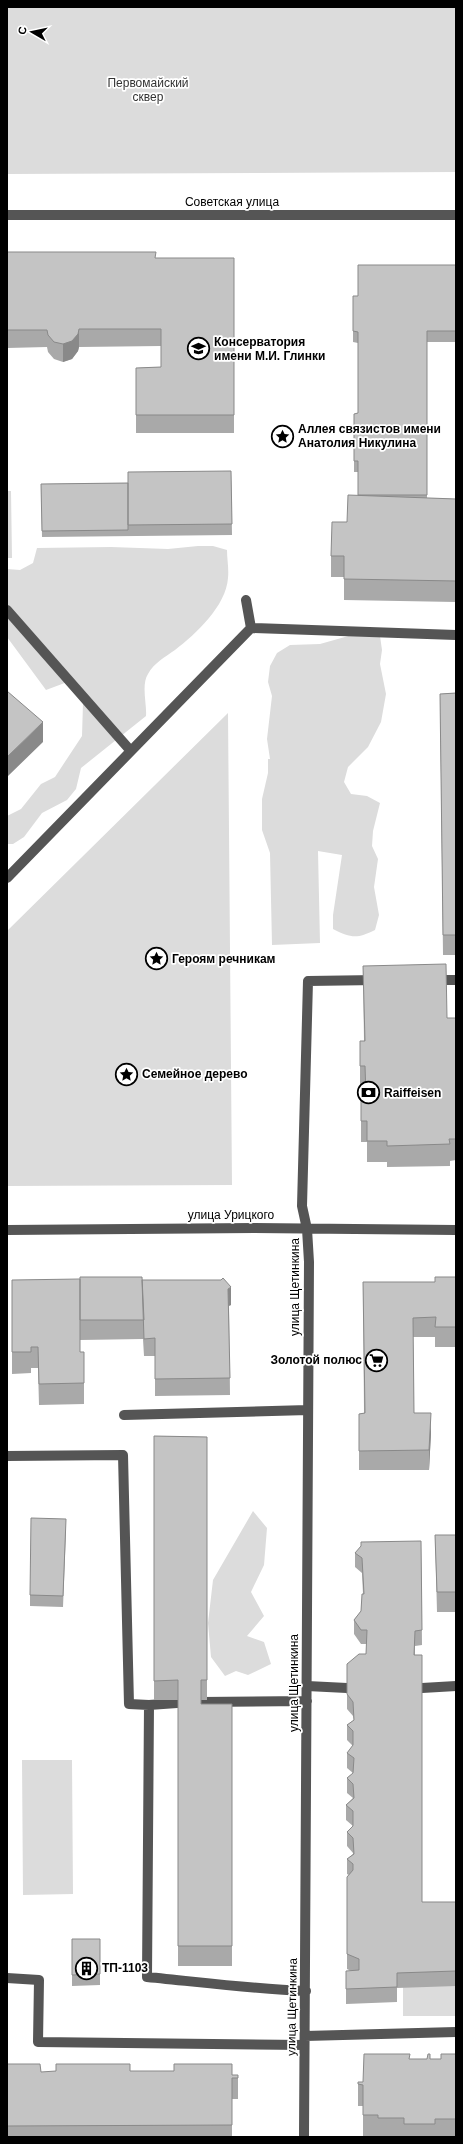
<svg xmlns="http://www.w3.org/2000/svg" width="463" height="2144" font-family="Arial,sans-serif">
  <style>
    .green { fill: #dcdcdc }
    .lines { fill: none; stroke-linecap: round; stroke-linejoin: round }
    .minor { stroke: #555; stroke-width: 10 }
    .wall { fill: #a9a9a9 }
    .shaded-wall { fill: #898989 }
    .building { fill: #c4c4c4; stroke: #898989 }
    .labels { text-anchor: middle; dominant-baseline: central; stroke-width: 3.5; stroke-linejoin: round; paint-order: stroke }
    .park-label { font-size: 12px; fill: #333; stroke: #fff }
    .street-label { font-size: 12px; fill: #000; stroke: #fff }
    .poi-label { font-size: 12px; font-weight: bold; fill: #000; stroke: #fff; text-anchor: start }
  </style>
  <rect width="100%" height="100%" fill="#fff"/>
  <!-- green -->
  <path class="green" d="M 7,7 L 456,7 L 456,172 L 7,174 Z
    M 7,491 L 11,491 L 12,558 L 7,558 Z
    M 198,546 L 213,546 L 227,550 C 227,559 229,569 228,578 C 226,606 196,634 175,650 C 165,657 154,663 148,674 C 141,685 147,704 146,716 L 81,768 L 76,789 L 67,800 L 42,813 L 24,837 L 13,844 L 7,844 L 7,816 L 21,809 L 41,784 L 55,777 L 82,736 L 83,703 L 70,681 L 46,690 L 7,637 L 7,569 L 20,570 L 33,563 L 37,548 L 111,547 L 168,549 Z
    M 352,635 L 380,636 L 382,650 L 380,664 L 386,694 L 381,722 L 368,747 L 348,767 L 344,782 L 351,794 L 367,796 L 380,803 L 373,831 L 372,846 L 378,859 L 374,887 L 379,915 L 375,930 C 357,939 351,938 333,929 L 333,915 L 342,855 L 318,851 L 320,943 L 272,945 L 270,853 L 262,830 L 262,799 L 268,773 L 268,759 L 270,759 L 267,739 L 272,696 L 268,682 L 270,666 L 277,653 L 290,645 L 320,644 Z
    M 228,713 L 232,1185 L 7,1186 L 7,931 Z
    M 253,1511 L 267,1528 L 264,1565 L 251,1592 L 264,1616 L 247,1636 L 264,1642 L 271,1664 L 248,1675 L 236,1671 L 225,1676 L 211,1657 L 208,1623 L 213,1580 Z
    M 22,1760 L 72,1760 L 73,1894 L 23,1895 Z
    M 403,1986 L 455,1986 L 455,2016 L 403,2016 Z"/>
  <g class="lines">
    <!-- minor -->
    <path class="minor" d="M 7,215 L 456,215
      M 246,600 L 251,628
      M 7,610 L 130,750
      M 7,878 L 251,628 L 456,635
      M 433,980 L 456,980
      M 7,1230 L 254,1228 L 456,1230
      M 124,1415 L 308,1410
      M 7,1456 L 123,1455 L 129,1704 L 149,1705 L 177,1703
      M 307,1686 L 347,1688
      M 422,1688 L 456,1686
      M 201,1702 L 307,1701
      M 149,1705 L 147,1977 C 200,1982 252,1989 306,1991
      M 7,1978 L 39,1980 L 38,2042 L 304,2045
      M 305,2036 L 456,2032
      M 304,2137 L 309,1262 L 307,1229 L 302,1206 L 308,981 L 377,980"/>
  </g>
  <!-- wall -->
  <path class="wall" d="M 7,252 L 156,258 L 234,258 L 234,433 L 136,433 L 136,368 L 161,367 L 161,346 L 79,347 L 78,351 L 72,359 L 63,362 L 54,359 L 48,352 L 47,347 L 7,348 Z
    M 456,265 L 456,342 L 427,342 L 427,498 L 456,499 L 456,602 L 344,600 L 344,577 L 331,577 L 331,556 L 347,522 L 358,495 L 358,472 L 354,472 L 354,461 L 358,413 L 358,343 L 353,342 L 353,331 L 358,296 Z
    M 231,471 L 232,535 L 42,537 L 41,484 L 128,483 Z
    M 456,693 L 456,955 L 443,955 L 440,694 Z
    M 363,966 L 447,1018 L 456,1018 L 456,1160 L 450,1161 L 450,1166 L 387,1167 L 387,1162 L 367,1162 L 367,1142 L 361,1142 L 361,1096 L 366,1096 L 365,1088 L 360,1088 L 360,1041 L 364,1041 Z
    M 456,1277 L 456,1347 L 435,1347 L 435,1337 L 413,1337 L 414,1413 L 431,1433 L 429,1470 L 359,1470 L 359,1414 L 364,1413 L 363,1282 L 435,1282 Z
    M 12,1280 L 142,1280 L 231,1305 L 229,1306 L 230,1395 L 155,1396 L 155,1356 L 144,1356 L 143,1339 L 80,1340 L 80,1352 L 84,1352 L 84,1404 L 39,1405 L 38,1368 L 31,1368 L 31,1373 L 12,1374 Z
    M 154,1436 L 207,1437 L 207,1700 L 201,1700 L 201,1704 L 232,1704 L 232,1966 L 178,1966 L 178,1700 L 154,1700 Z
    M 66,1530 L 63,1607 L 30,1606 L 30,1595 Z
    M 435,1535 L 456,1535 L 456,1612 L 437,1612 Z
    M 421,1541 L 422,1645 L 415,1646 L 415,1655 L 422,1902 L 456,1902 L 456,1986 L 397,1988 L 397,2002 L 346,2004 L 346,1971 L 351,1971 L 347,1969 L 347,1877 L 349,1875 L 347,1874 L 347,1859 L 353,1854 L 353,1853 L 347,1846 L 347,1832 L 353,1826 L 346,1820 L 346,1805 L 353,1798 L 347,1793 L 347,1778 L 353,1773 L 347,1768 L 347,1753 L 353,1746 L 347,1740 L 347,1725 L 354,1720 L 353,1716 L 347,1709 L 347,1664 L 366,1654 L 367,1644 L 361,1644 L 354,1634 L 354,1620 L 361,1611 L 363,1594 L 362,1573 L 355,1567 L 355,1553 Z
    M 72,1939 L 100,1939 L 100,1985 L 72,1986 Z
    M 456,2054 L 456,2137 L 378,2137 L 378,2136 L 363,2136 L 363,2106 L 358,2106 L 358,2082 L 363,2082 L 410,2059 L 441,2059 Z
    M 7,2064 L 41,2072 L 130,2071 L 232,2075 L 238,2078 L 238,2099 L 232,2099 L 232,2137 L 7,2137 Z"/>
  <!-- shaded-wall -->
  <path class="shaded-wall" d="M 79,329 L 79,347 L 78,351 L 72,359 L 63,362 L 63,344 Z
    M 43,722 L 43,742 L 7,777 L 7,757 Z
    M 231,1287 L 231,1305 L 228,1306 L 228,1289 Z
    M 431,1413 L 431,1433 L 429,1470 L 429,1450 Z"/>
  <!-- building -->
  <path class="building" d="M 7,252 L 156,252 L 155,258 L 234,258 L 234,415 L 136,415 L 136,368 L 161,367 L 161,329 L 79,329 L 78,334 L 72,341 L 63,344 L 54,342 L 48,335 L 47,330 L 7,330 Z
    M 358,265 L 456,265 L 456,331 L 427,331 L 427,495 L 358,495 L 358,461 L 354,461 L 354,414 L 358,413 L 358,332 L 353,331 L 353,296 L 358,296 Z
    M 231,471 L 232,524 L 128,525 L 128,472 Z
    M 128,483 L 128,530 L 42,531 L 41,484 Z
    M 348,495 L 456,499 L 456,581 L 344,579 L 344,556 L 331,556 L 332,522 L 347,522 Z
    M 7,691 L 43,722 L 7,757 Z
    M 456,693 L 456,935 L 443,935 L 440,694 Z
    M 446,964 L 447,1018 L 456,1018 L 456,1139 L 449,1139 L 450,1144 L 387,1146 L 387,1141 L 367,1141 L 367,1121 L 361,1121 L 361,1096 L 366,1096 L 365,1066 L 360,1066 L 360,1041 L 365,1041 L 363,966 Z
    M 80,1277 L 142,1277 L 144,1320 L 80,1320 Z
    M 435,1277 L 456,1277 L 456,1327 L 435,1327 L 436,1317 L 413,1318 L 414,1413 L 431,1413 L 429,1450 L 359,1451 L 359,1414 L 365,1413 L 363,1282 L 435,1282 Z
    M 223,1278 L 231,1287 L 228,1289 L 230,1378 L 155,1379 L 155,1338 L 144,1339 L 142,1280 L 221,1280 Z
    M 80,1279 L 80,1352 L 84,1352 L 84,1383 L 39,1384 L 38,1347 L 31,1347 L 31,1352 L 12,1352 L 12,1280 Z
    M 154,1436 L 207,1437 L 207,1680 L 201,1680 L 201,1704 L 232,1704 L 232,1946 L 178,1946 L 178,1680 L 154,1681 Z
    M 31,1518 L 66,1519 L 63,1596 L 30,1595 Z
    M 435,1535 L 456,1535 L 456,1592 L 437,1592 Z
    M 421,1541 L 422,1630 L 415,1631 L 414,1655 L 422,1655 L 422,1902 L 456,1902 L 456,1971 L 397,1973 L 397,1987 L 346,1989 L 346,1971 L 359,1970 L 359,1959 L 347,1954 L 347,1877 L 353,1870 L 353,1864 L 347,1859 L 354,1854 L 353,1838 L 347,1832 L 353,1826 L 353,1811 L 346,1805 L 354,1798 L 353,1784 L 347,1778 L 353,1773 L 354,1758 L 347,1753 L 353,1745 L 353,1731 L 347,1725 L 354,1720 L 353,1702 L 347,1694 L 347,1664 L 359,1654 L 366,1654 L 367,1630 L 361,1630 L 354,1620 L 361,1611 L 362,1594 L 364,1594 L 362,1558 L 355,1553 L 361,1546 L 361,1542 Z
    M 72,1939 L 100,1939 L 100,1974 L 72,1975 Z
    M 364,2054 L 410,2054 L 409,2059 L 427,2059 L 428,2054 L 430,2054 L 430,2059 L 441,2059 L 441,2054 L 456,2054 L 456,2119 L 435,2119 L 435,2124 L 404,2124 L 404,2118 L 378,2118 L 378,2115 L 363,2115 L 363,2085 L 358,2084 L 358,2082 L 363,2082 Z
    M 7,2064 L 40,2064 L 41,2072 L 56,2071 L 56,2064 L 130,2064 L 130,2071 L 174,2071 L 174,2064 L 232,2064 L 232,2075 L 238,2075 L 238,2078 L 232,2078 L 232,2125 L 7,2126 Z"/>
  <!-- icons -->
  <defs>
    <symbol id="university-ring" viewBox="-11 -11 22 22"><circle r="9.5" fill="#fff" stroke="#000" stroke-width="1.5"/><path d="M0-5L7-2L0 1L-7-2ZM-4 1L0 2.5L4 1V4Q0 6-4 4Z" fill="#000"/></symbol>
    <symbol id="sight-ring" viewBox="-11 -11 22 22"><circle r="9.5" fill="#fff" stroke="#000" stroke-width="1.5"/><path d="M0-6L1.8-2.2L6-1.7L2.9 1.2L3.7 5.4L0 3.3L-3.7 5.4L-2.9 1.2L-6-1.7L-1.8-2.2Z" fill="#000"/></symbol>
    <symbol id="bank-ring" viewBox="-11 -11 22 22"><circle r="9.5" fill="#fff" stroke="#000" stroke-width="1.5"/><path d="M-6-4H6V4H-6ZM0-2.3a2.3 2.3 0 1 0 0 4.6a2.3 2.3 0 1 0 0-4.6Z" fill="#000"/></symbol>
    <symbol id="supermarket-ring" viewBox="-11 -11 22 22"><circle r="9.5" fill="#fff" stroke="#000" stroke-width="1.5"/><path d="M-6-5.5h2.5l.6 2H6L4.5 2H-2.5L-4.4-4H-6ZM-1.5 3.2a1.3 1.3 0 1 0 .1 0ZM3 3.2a1.3 1.3 0 1 0 .1 0Z" fill="#000"/></symbol>
    <symbol id="building-ring" viewBox="-11 -11 22 22"><circle r="9.5" fill="#fff" stroke="#000" stroke-width="1.5"/><path d="M-4-6H4V6H1V3H-1V6H-4ZM-2.5-4.3h1.7v1.8h-1.7ZM.8-4.3h1.7v1.8H.8ZM-2.5-1h1.7V.8h-1.7ZM.8-1h1.7V.8H.8Z" fill="#000"/></symbol>
  </defs>
  <g fill-rule="evenodd">
    <use href="#university-ring" x="186" y="336" width="25" height="25"/>
    <use href="#sight-ring" x="270" y="424" width="25" height="25"/>
    <use href="#sight-ring" x="144" y="946" width="25" height="25"/>
    <use href="#sight-ring" x="114" y="1062" width="25" height="25"/>
    <use href="#bank-ring" x="356" y="1080" width="25" height="25"/>
    <use href="#supermarket-ring" x="364" y="1348" width="25" height="25"/>
    <use href="#building-ring" x="74" y="1956" width="25" height="25"/>
  </g>
  <g class="labels">
    <!-- park labels -->
    <g class="park-label">
      <text x="148" y="83">Первомайский<tspan x="148" dy="14">сквер</tspan></text>
    </g>
    <!-- street labels -->
    <g class="street-label">
      <text x="232" y="202">Советская улица</text>
      <text x="231" y="1215">улица Урицкого</text>
      <text transform="translate(295 1287) rotate(-90)">улица Щетинкина</text>
      <text transform="translate(294 1683) rotate(-90)">улица Щетинкина</text>
      <text transform="translate(292 2007) rotate(-89)">улица Щетинкина</text>
    </g>
    <!-- poi labels -->
    <g class="poi-label">
      <text x="214" y="342">Консерватория<tspan x="214" dy="14">имени М.И. Глинки</tspan></text>
      <text x="298" y="429">Аллея связистов имени<tspan x="298" dy="14">Анатолия Никулина</tspan></text>
      <text x="172" y="959">Героям речникам</text>
      <text x="142" y="1074">Семейное дерево</text>
      <text x="384" y="1093">Raiffeisen</text>
      <text x="362" y="1360" text-anchor="end">Золотой полюс</text>
      <text x="102" y="1968">ТП-1103</text>
    </g>
  </g>
  <!-- border -->
  <rect width="463" height="2144" fill="none" stroke="#000000" stroke-width="16"/>
  <!-- north arrow -->
  <g transform="translate(32 32) rotate(279)" stroke="#ffffff" stroke-width="3" paint-order="stroke">
  <path d="M0-3L7 15L0 10L-7 15Z" fill="#000000"/>
  <text y="-6" font-size="11" font-weight="bold" text-anchor="middle" fill="#000000">С</text>
  </g>
</svg>
